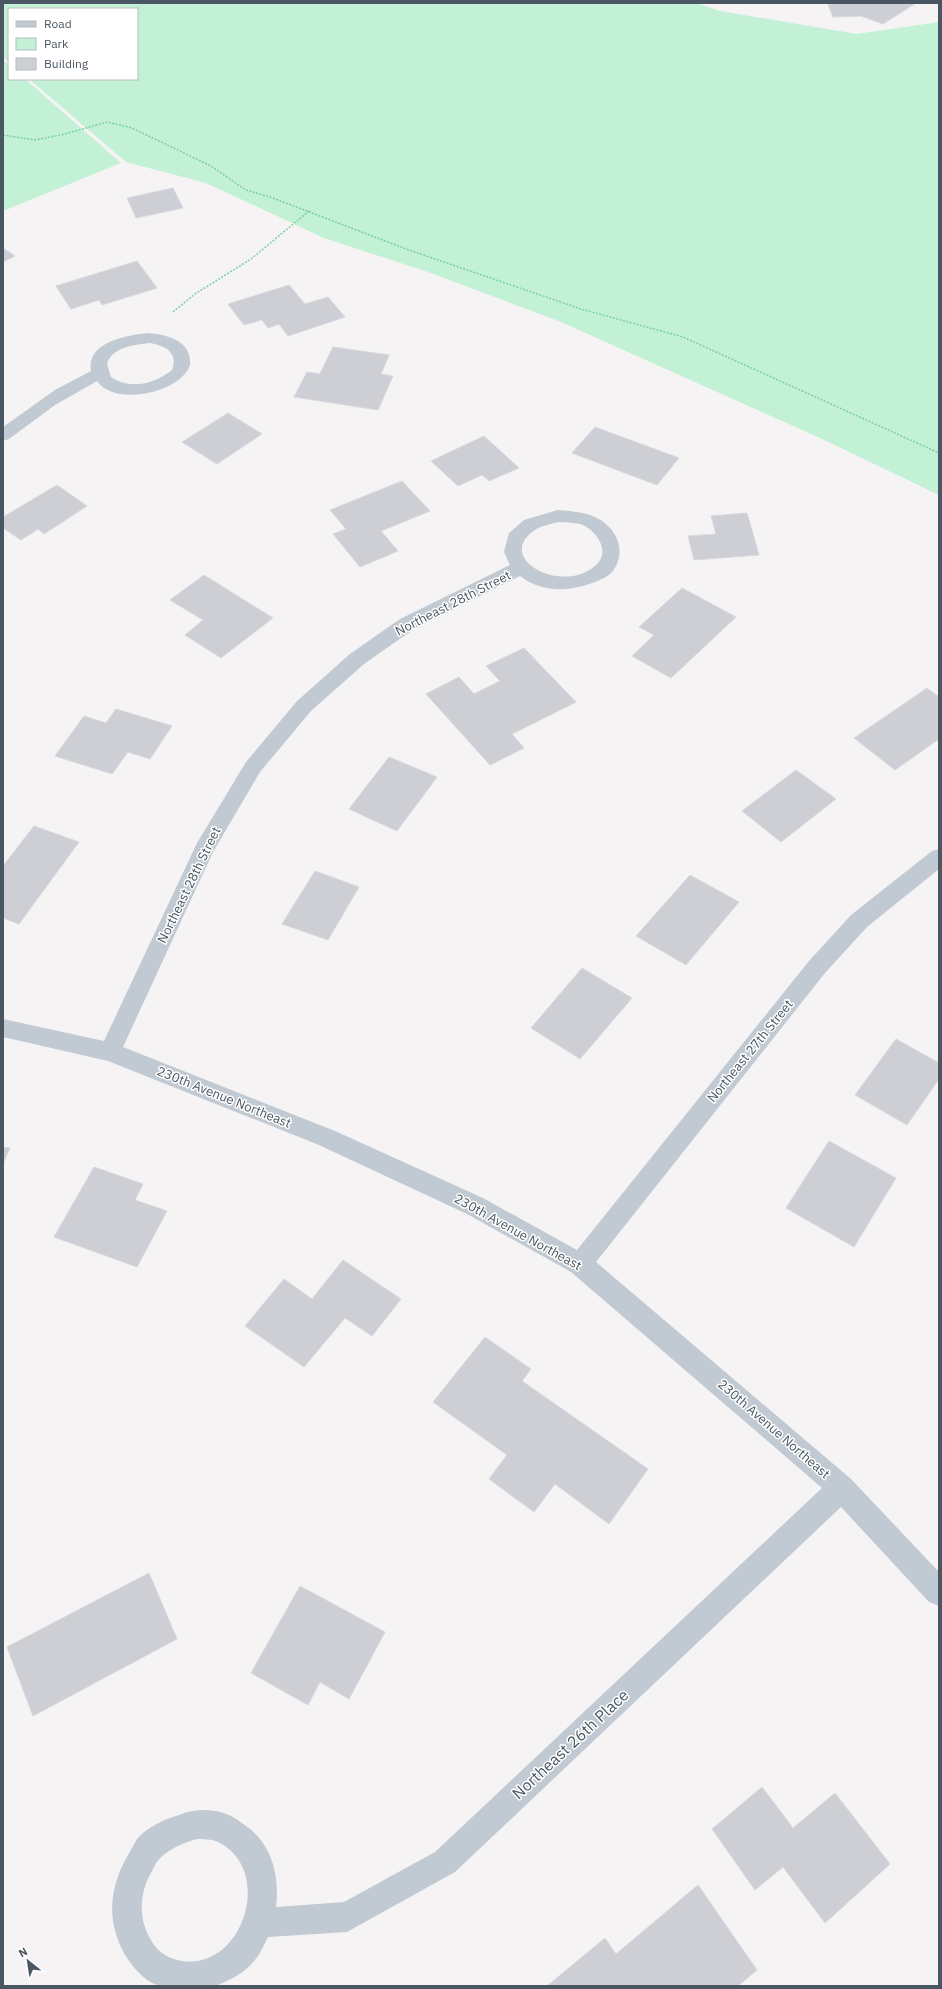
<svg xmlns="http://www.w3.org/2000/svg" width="942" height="1989" font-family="'IBM Plex Sans',sans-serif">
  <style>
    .green { fill: #c3f1d5 }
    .building { fill: #cdcfd5; stroke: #d7d9de }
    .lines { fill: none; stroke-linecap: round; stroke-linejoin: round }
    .path { stroke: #7ad0a6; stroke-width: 1.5; stroke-dasharray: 2 1.5; stroke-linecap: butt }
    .minor { fill: #c1cad2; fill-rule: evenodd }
    .labels { text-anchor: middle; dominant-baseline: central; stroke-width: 3; stroke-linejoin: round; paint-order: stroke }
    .street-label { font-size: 13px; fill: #4a5661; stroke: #fff }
    .near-street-label { font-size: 16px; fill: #4a5661; stroke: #fff }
  </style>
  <rect width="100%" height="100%" fill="#f5f3f3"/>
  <!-- green -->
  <path class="green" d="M 3,3 L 696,3 L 720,11 L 857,34 L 939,22 L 939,495 L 820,438 L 561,322 L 428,272 L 324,238 L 206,183 L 126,162 L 29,79 L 137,79 L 137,9 L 9,9 L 9,62 L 3,57 Z
    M 3,60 L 9,65 L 9,79 L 25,79 L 121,163 L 3,211 Z"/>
  <!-- building -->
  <path class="building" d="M 846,3 L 916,3 L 883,24 L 861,16 L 833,17 L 828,4 Z
    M 173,188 L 183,208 L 136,218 L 127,198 Z
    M 3,248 L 15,256 L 3,262 Z
    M 137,261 L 157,288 L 102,305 L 99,300 L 71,309 L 56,286 Z
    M 289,285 L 305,304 L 328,297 L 345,317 L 288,336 L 279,324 L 268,328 L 262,320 L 244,325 L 228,304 Z
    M 333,347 L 389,355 L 381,374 L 393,376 L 378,410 L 294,397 L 307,372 L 320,374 Z
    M 228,413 L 262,434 L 217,464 L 182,442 Z
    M 595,427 L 679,458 L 657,485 L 572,453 Z
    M 484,436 L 519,468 L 489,481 L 482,475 L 458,486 L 431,461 Z
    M 402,481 L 430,511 L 381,531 L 398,551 L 360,567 L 333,534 L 346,529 L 330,510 Z
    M 57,485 L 87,506 L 44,534 L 38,529 L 21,540 L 3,528 L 3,517 Z
    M 747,513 L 759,555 L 694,560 L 688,536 L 716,534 L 711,516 Z
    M 204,575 L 273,618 L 221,658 L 185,635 L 203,620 L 170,600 Z
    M 682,588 L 736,617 L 671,678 L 632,656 L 654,635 L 639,627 Z
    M 524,648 L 576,702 L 512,734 L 524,748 L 490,765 L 426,694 L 459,677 L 474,694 L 500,681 L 486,666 Z
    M 927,688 L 939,697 L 939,739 L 895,770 L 854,738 Z
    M 116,709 L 172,726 L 150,759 L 128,752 L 112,774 L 55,756 L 84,716 L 106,723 Z
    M 389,757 L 437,777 L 397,831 L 349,809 Z
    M 796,770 L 836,799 L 781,842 L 742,811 Z
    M 34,826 L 79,842 L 19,924 L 3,918 L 3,866 Z
    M 315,871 L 359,887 L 328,940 L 282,924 Z
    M 690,875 L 739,902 L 686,965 L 636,936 Z
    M 582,968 L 632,998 L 580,1059 L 531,1028 Z
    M 896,1039 L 939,1063 L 939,1079 L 907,1125 L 855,1095 Z
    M 829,1141 L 896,1178 L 854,1247 L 786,1208 Z
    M 3,1147 L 10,1148 L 3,1164 Z
    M 94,1167 L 143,1184 L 135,1200 L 167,1211 L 137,1267 L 54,1237 Z
    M 343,1260 L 401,1299 L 372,1336 L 345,1318 L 304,1367 L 245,1326 L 284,1279 L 312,1299 Z
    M 485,1337 L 531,1369 L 522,1381 L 648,1469 L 609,1524 L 555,1484 L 534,1512 L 489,1479 L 507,1455 L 433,1402 Z
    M 149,1573 L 177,1639 L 33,1716 L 7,1647 Z
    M 300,1586 L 385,1632 L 349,1699 L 320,1682 L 308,1705 L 251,1673 Z
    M 762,1787 L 793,1828 L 835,1793 L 890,1864 L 825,1923 L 783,1867 L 755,1890 L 712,1829 Z
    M 698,1885 L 757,1970 L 738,1986 L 547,1986 L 605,1938 L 616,1954 Z"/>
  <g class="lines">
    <!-- path -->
    <path class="path" d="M 3,135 L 35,140 L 65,134 L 107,122 L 132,128 L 211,166 L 246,190 L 270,197 L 409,250 L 581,309 L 683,337 L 939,453
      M 173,312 L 195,294 L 251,259 L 309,211"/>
    <!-- minor -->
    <path class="minor" d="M 149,333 C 168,335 192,341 190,365 C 181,393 114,407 97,381 L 55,405 L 9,439 L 3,441 L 3,427 L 55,390 L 91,371 C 86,342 127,335 149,333 ZM 149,343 C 164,345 179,352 172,370 C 155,384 130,390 111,377 L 107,364 C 112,347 134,345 149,343 Z
      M 558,510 C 571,511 585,512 597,518 C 617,528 627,552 613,571 C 608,577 602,579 595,582 C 570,592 542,593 520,576 L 414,629 L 364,664 L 311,711 L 260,772 L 213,852 L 123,1047 L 335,1131 L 483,1198 L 577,1250 L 809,961 L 851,915 L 932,851 L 939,849 L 939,869 L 867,927 L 825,973 L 596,1262 L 851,1479 L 939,1572 L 939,1606 L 929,1602 L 841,1507 L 455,1872 L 347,1932 L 268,1937 C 264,1945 260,1954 255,1960 C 246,1972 229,1981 215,1986 C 203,1986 167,1989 157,1985 C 143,1980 133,1967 125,1955 C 106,1921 109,1888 128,1855 C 131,1850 134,1844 137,1839 C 147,1827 165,1819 179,1815 C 193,1810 207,1808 223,1813 C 232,1815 239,1821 246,1826 C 272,1844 280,1877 276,1907 L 344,1902 L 435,1852 L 822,1488 L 571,1272 L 467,1214 L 319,1145 L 108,1061 L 3,1037 L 3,1019 L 104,1041 L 197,843 L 246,762 L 297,701 L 350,654 L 400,619 L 510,565 L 504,552 L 509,533 L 524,520 ZM 559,522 C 566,523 575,522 583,525 C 598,532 611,553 595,566 C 562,595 493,558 535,530 C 541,526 551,524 559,522 ZM 197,1839 C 203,1839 212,1839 218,1842 C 275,1870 243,1970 182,1961 C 169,1959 157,1952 151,1940 C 138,1919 139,1893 152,1871 C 154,1867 156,1862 160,1858 C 171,1848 183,1843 197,1839 Z"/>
  </g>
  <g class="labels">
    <!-- street labels -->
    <g class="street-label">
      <text transform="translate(453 603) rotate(-27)">Northeast 28th Street</text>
      <text transform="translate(189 885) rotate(-64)">Northeast 28th Street</text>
      <text transform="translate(750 1051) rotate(-51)">Northeast 27th Street</text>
      <text transform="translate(224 1097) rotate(22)">230th Avenue Northeast</text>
      <text transform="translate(518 1232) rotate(29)">230th Avenue Northeast</text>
      <text transform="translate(774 1429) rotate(41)">230th Avenue Northeast</text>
    </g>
    <!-- near-street labels -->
    <g class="near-street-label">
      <text transform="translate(570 1744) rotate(-43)">Northeast 26th Place</text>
    </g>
  </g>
  <!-- border -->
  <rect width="942" height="1989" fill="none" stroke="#4a5661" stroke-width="8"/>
  <!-- legend -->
  <rect x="8" y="8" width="130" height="72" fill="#ffffff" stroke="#b7bbc0"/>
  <rect x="16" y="21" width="20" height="6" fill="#c1cad2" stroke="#b7bbc0"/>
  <text x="44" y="28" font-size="12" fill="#4a5661">Road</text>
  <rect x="16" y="38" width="20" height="12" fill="#c3f1d5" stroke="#b7bbc0"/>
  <text x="44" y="48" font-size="12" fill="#4a5661">Park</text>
  <rect x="16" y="58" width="20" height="12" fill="#cdcfd5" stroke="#b7bbc0"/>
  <text x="44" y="68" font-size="12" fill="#4a5661">Building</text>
  <!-- north arrow -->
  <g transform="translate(28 1961) rotate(330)" stroke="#ffffff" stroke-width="3" paint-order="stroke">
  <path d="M0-3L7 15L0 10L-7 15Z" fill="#4a5661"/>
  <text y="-6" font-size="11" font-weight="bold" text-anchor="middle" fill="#4a5661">N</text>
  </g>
</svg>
